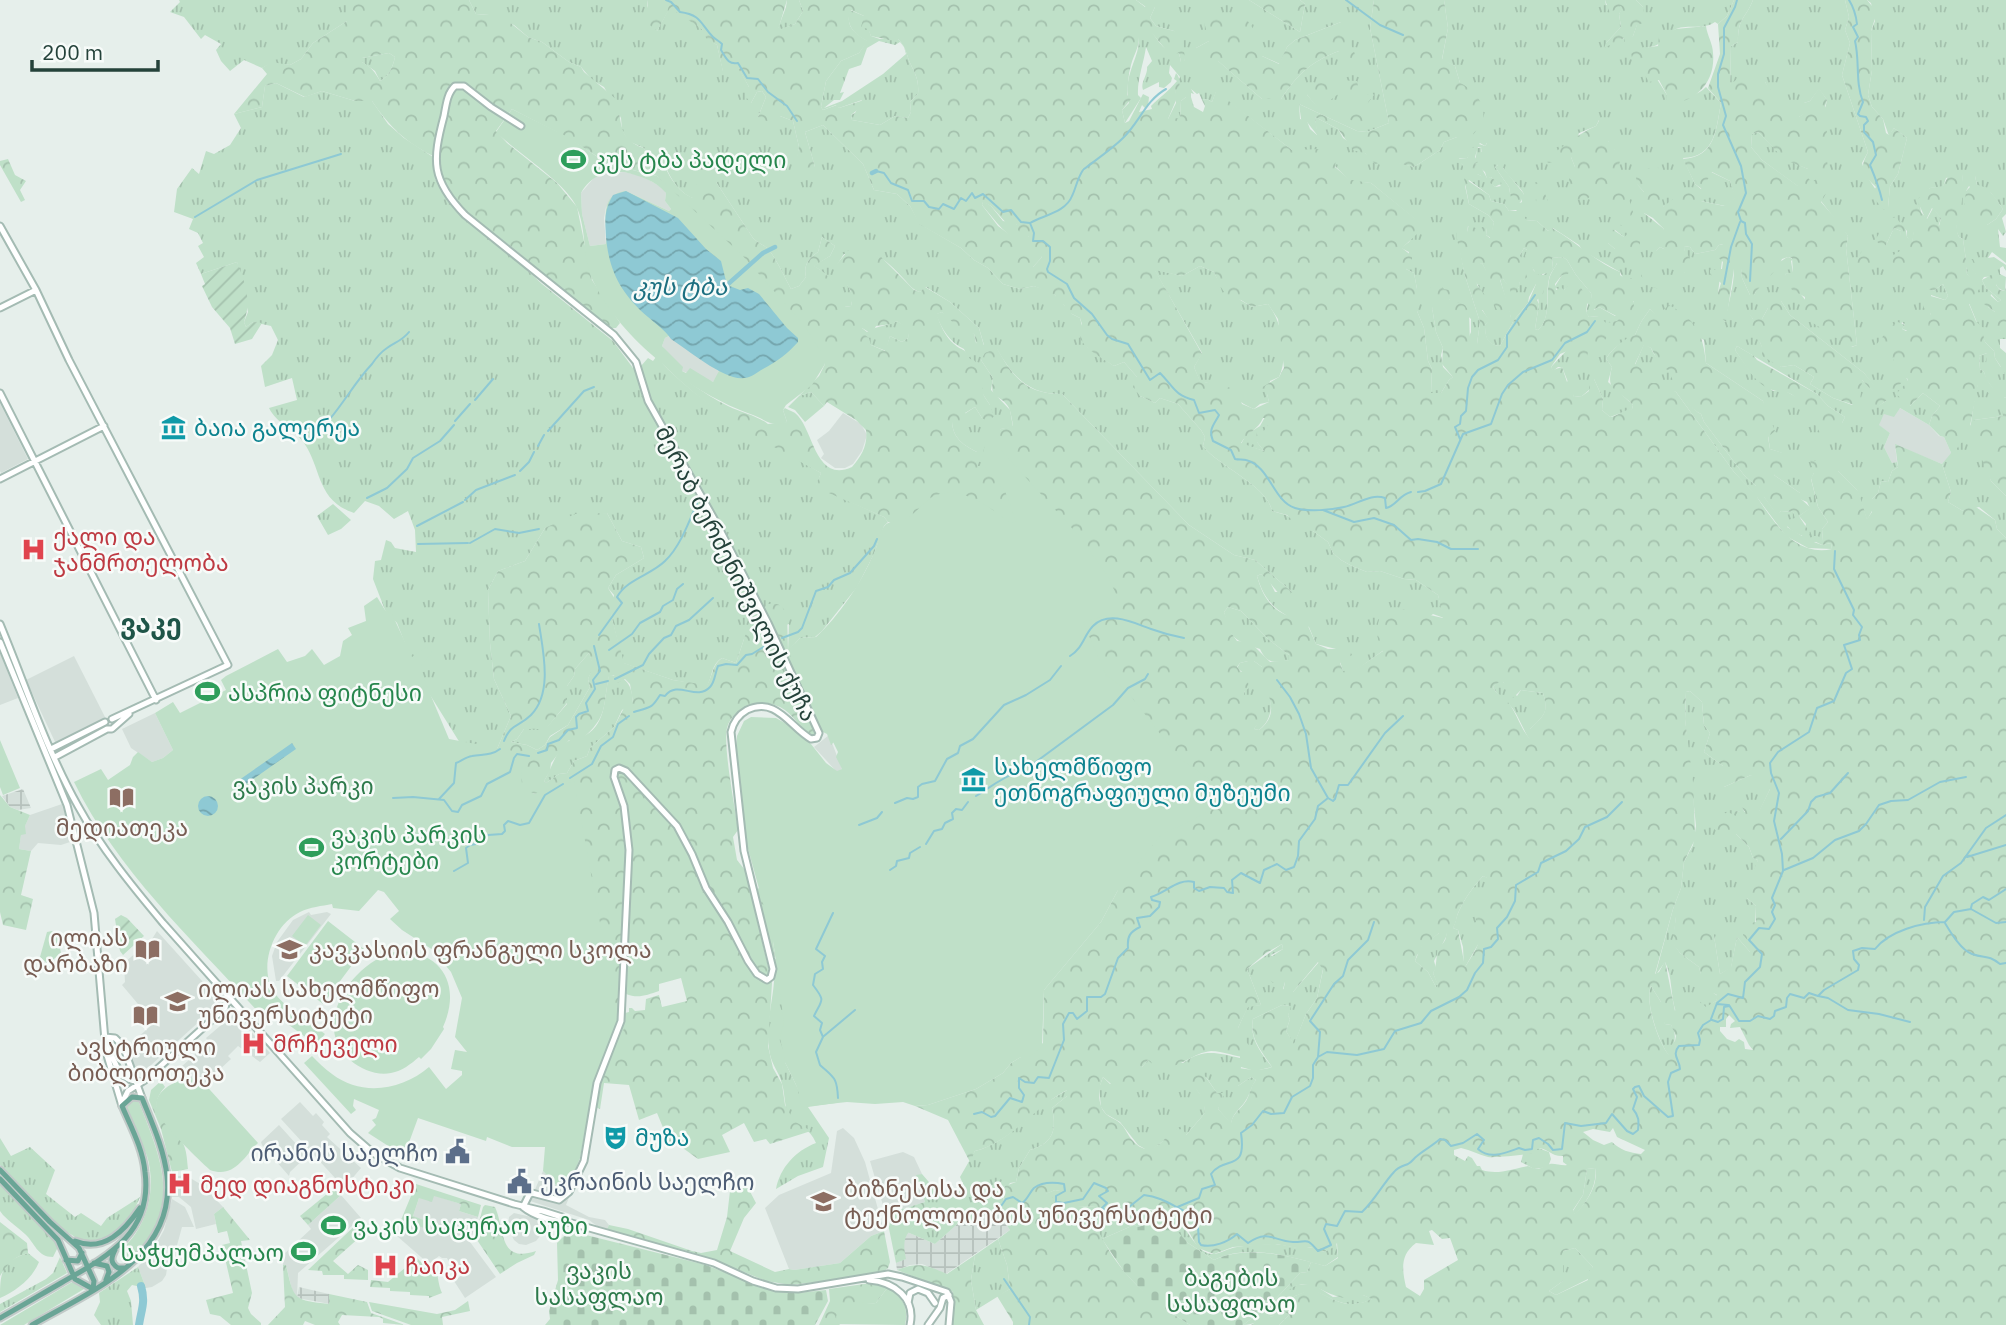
<svg xmlns="http://www.w3.org/2000/svg" width="2006" height="1325" font-family="'IBM Plex Sans','Noto Sans Georgian',sans-serif">
  <style>
    .built { fill: #d4dfda }
    .industrial { fill: url(#industrial-grid) }
    .grass { fill: url(#grass-tufts); fill-rule: evenodd }
    .forest { fill: url(#forest-crowns); fill-rule: evenodd }
    .cemetery { fill: url(#cemetery-stones) }
    .park { fill: #bfe0c8; fill-rule: evenodd }
    .garden { fill: url(#garden-furrows) }
    .water { fill: url(#water-waves) }
    .lines { fill: none; stroke-linecap: round; stroke-linejoin: round }
    .stream { stroke: #8ec9d4; stroke-width: 2 }
    .canal { stroke: #8ec9d4; stroke-width: 4.5 }
    .river { stroke: #8ec9d4; stroke-width: 8 }
    .secondary-casing { stroke: #a4bbb3; stroke-width: 9 }
    .primary-casing { stroke: #c2cac8; stroke-width: 9 }
    .secondary { stroke: #fff; stroke-width: 5 }
    .primary { stroke: #6aa596; stroke-width: 5 }
    .labels { text-anchor: middle; dominant-baseline: central; stroke-width: 5; stroke-linejoin: round; paint-order: stroke }
    .leisure-label { font-size: 23px; fill: #27864d; stroke: #f7fbf9; text-anchor: start }
    .culture-label { font-size: 23px; fill: #0d838f; stroke: #f7fbf9; text-anchor: start }
    .health-label { font-size: 23px; fill: #be3a42; stroke: #f7fbf9; text-anchor: start }
    .street-label { font-size: 23px; fill: #24423a; stroke: #f7fbf9 }
    .park-label { font-size: 23px; fill: #2d7a4b; stroke: #f7fbf9 }
    .education-label { font-size: 23px; fill: #785e54; stroke: #f7fbf9; text-anchor: start }
    .service-label { font-size: 23px; fill: #4e5e75; stroke: #f7fbf9; text-anchor: end }
    .water-label { font-size: 24px; font-style: italic; fill: #1c6f80; stroke: #f7fbf9 }
    .quarter-label { font-size: 26px; font-weight: bold; fill: #1f5548; stroke: #f7fbf9 }
  </style>
  <defs>
    <pattern id="industrial-grid" width="8" height="8" patternUnits="userSpaceOnUse" patternTransform="scale(1.75)"><rect width="8" height="8" fill="#d4dfda"/><path d="M0 4h8M4 0v8" fill="none" stroke="#b6c1bc"/></pattern>
    <pattern id="grass-tufts" width="24" height="20" patternUnits="userSpaceOnUse" patternTransform="scale(1.75)"><rect width="24" height="20" fill="#bfe0c8"/><path d="M3 7l-1-3M5 7V3M7 7l1-3M15 17l-1-3M17 17v-4M19 17l1-3" fill="none" stroke="#a4c1ad"/></pattern>
    <pattern id="forest-crowns" width="20" height="18" patternUnits="userSpaceOnUse" patternTransform="scale(1.75)"><rect width="20" height="18" fill="#bfe0c8"/><path d="M2 6a3 3 0 1 1 6 0M12 15a3 3 0 1 1 6 0" fill="none" stroke="#a4c1ad"/></pattern>
    <pattern id="cemetery-stones" width="16" height="16" patternUnits="userSpaceOnUse" patternTransform="scale(1.75)"><rect width="16" height="16" fill="#bfe0c8"/><path d="M2 7V4a2 2 0 0 1 4 0v3zM10 15v-3a2 2 0 0 1 4 0v3z" fill="#a4c1ad"/></pattern>
    <pattern id="garden-furrows" width="10" height="10" patternUnits="userSpaceOnUse" patternTransform="scale(1.75)"><rect width="10" height="10" fill="#bfe0c8"/><path d="M-1 1l2-2M0 10L10 0M9 11l2-2" fill="none" stroke="#a4c1ad"/></pattern>
    <pattern id="water-waves" width="16" height="10" patternUnits="userSpaceOnUse" patternTransform="scale(1.75)"><rect width="16" height="10" fill="#8ec9d4"/><path d="M0 5q4-4 8 0t8 0" fill="none" stroke="#74a5ad"/></pattern>
  </defs>
  <rect width="100%" height="100%" fill="#e6efeb"/>
  <!-- built -->
  <path class="built" d="M 624,172 L 642,176 L 663,188 L 666,193 L 665,201 L 671,209 L 669,211 L 626,191 L 606,207 L 604,218 L 606,244 L 590,246 L 582,214 L 581,193 L 593,179 L 600,174 Z
    M 669,336 L 720,372 L 713,382 L 682,371 L 662,346 L 665,338 Z
    M 0,403 L 28,459 L 1,473 L 0,471 Z
    M 1900,408 L 1929,425 L 1939,436 L 1944,437 L 1952,455 L 1942,464 L 1895,445 L 1897,462 L 1892,463 L 1884,447 L 1890,433 L 1878,425 L 1884,414 Z
    M 843,413 L 861,424 L 867,435 L 862,451 L 853,464 L 845,468 L 835,468 L 821,458 L 824,454 L 817,440 L 829,431 Z
    M 0,653 L 18,698 L 0,705 Z
    M 74,656 L 106,719 L 56,744 L 26,680 Z
    M 155,713 L 173,750 L 163,758 L 152,762 L 131,748 L 122,729 Z
    M 829,735 L 842,769 L 837,772 L 814,747 Z
    M 62,804 L 73,841 L 61,845 L 38,843 L 31,851 L 19,849 L 21,834 L 30,815 Z
    M 309,912 L 311,915 L 327,912 L 331,914 L 279,981 L 276,981 L 272,956 L 277,942 L 293,920 Z
    M 157,931 L 221,1002 L 150,1066 L 139,1073 L 136,1070 L 127,1047 L 154,1023 L 122,985 L 125,982 L 124,963 L 152,939 Z
    M 233,1015 L 237,1016 L 270,1053 L 260,1062 L 238,1046 L 228,1056 L 231,1059 L 205,1083 L 201,1080 L 183,1079 L 187,1075 L 181,1067 L 209,1042 L 206,1038 Z
    M 300,1102 L 313,1116 L 316,1113 L 324,1122 L 322,1125 L 330,1134 L 327,1137 L 361,1168 L 350,1181 L 350,1188 L 347,1191 L 281,1119 Z
    M 279,1125 L 307,1156 L 290,1172 L 289,1176 L 262,1145 L 261,1142 Z
    M 843,1128 L 854,1138 L 865,1162 L 884,1231 L 871,1236 L 840,1263 L 794,1270 L 789,1269 L 765,1208 L 779,1195 L 831,1173 L 837,1131 Z
    M 903,1152 L 914,1157 L 922,1174 L 917,1176 L 925,1202 L 893,1212 L 887,1219 L 870,1161 Z
    M 543,1171 L 557,1186 L 568,1188 L 570,1195 L 566,1205 L 589,1217 L 605,1220 L 609,1225 L 607,1229 L 597,1226 L 589,1220 L 530,1201 Z
    M 185,1175 L 202,1185 L 223,1207 L 214,1214 L 216,1224 L 196,1229 L 191,1207 L 179,1197 L 172,1197 L 173,1177 Z
    M 341,1195 L 361,1218 L 298,1273 L 297,1298 L 293,1294 L 286,1265 L 283,1265 L 284,1254 L 311,1229 L 308,1225 Z
    M 433,1195 L 461,1204 L 459,1211 L 478,1217 L 470,1242 L 496,1277 L 465,1298 L 454,1281 L 462,1275 L 452,1260 L 449,1262 L 447,1258 L 442,1258 L 439,1256 L 429,1264 L 397,1236 L 401,1220 L 424,1227 L 413,1216 L 419,1198 Z
    M 172,1199 L 185,1207 L 194,1227 L 182,1227 L 176,1249 L 166,1249 L 168,1262 L 166,1275 L 162,1281 L 152,1287 L 146,1288 L 138,1267 L 153,1250 L 164,1230 Z
    M 514,1213 L 540,1219 L 544,1224 L 545,1230 L 536,1241 L 526,1245 L 519,1244 L 514,1240 L 508,1228 L 509,1217 Z"/>
  <!-- industrial -->
  <path class="industrial" d="M 23,789 L 31,808 L 18,810 L 10,807 L 2,796 Z
    M 995,1208 L 1010,1230 L 946,1274 L 922,1264 L 910,1265 L 897,1270 L 896,1263 L 905,1259 L 903,1245 L 907,1232 L 935,1244 L 963,1219 L 969,1226 Z
    M 299,1287 L 329,1294 L 330,1304 L 297,1298 Z"/>
  <!-- grass -->
  <path class="grass" d="M 179,0 L 347,0 L 347,21 L 313,43 L 301,59 L 290,65 L 271,63 L 262,68 L 244,60 L 230,71 L 221,61 L 216,50 L 221,44 L 205,35 L 201,39 L 184,17 L 170,12 L 180,2 Z
    M 469,0 L 648,0 L 647,6 L 657,31 L 670,7 C 679,13 693,19 701,28 C 708,35 707,40 717,45 L 723,71 L 738,67 L 749,87 L 751,103 L 757,92 L 762,91 L 766,97 L 758,117 L 780,116 L 793,121 L 799,147 L 797,161 L 815,167 L 805,132 L 823,125 L 863,164 L 874,190 L 897,194 L 910,206 L 920,224 L 961,248 L 974,260 L 988,268 L 1003,284 L 1020,289 L 1034,286 L 1052,292 L 1072,314 L 1080,318 L 1087,347 L 1114,366 L 1124,362 L 1137,377 L 1140,396 L 1155,403 L 1160,398 L 1178,404 L 1201,430 L 1205,437 L 1203,446 C 1218,466 1268,486 1272,511 L 1286,515 L 1313,531 L 1328,542 L 1333,553 L 1341,560 L 1352,566 L 1367,572 L 1380,571 L 1404,579 L 1416,580 L 1438,595 L 1444,618 L 1433,614 L 1362,666 L 1352,671 L 1343,671 L 1336,649 L 1316,644 L 1309,627 C 1282,614 1266,607 1257,576 L 1261,574 L 1269,580 L 1275,592 L 1292,592 L 1255,560 L 1234,555 L 1189,525 L 1062,394 C 1028,394 1013,377 997,349 L 981,360 L 993,378 L 991,390 L 1010,410 L 1013,427 L 1001,429 L 982,466 L 976,466 L 977,452 C 963,445 953,438 952,422 L 975,407 L 982,418 L 990,405 L 984,396 L 964,349 C 950,343 941,328 936,314 L 942,312 L 974,334 L 976,343 L 984,345 L 979,328 L 950,302 L 926,287 L 920,292 C 912,290 909,284 903,278 C 881,255 876,251 844,254 L 837,265 L 853,296 L 851,306 L 844,307 C 840,290 830,274 813,266 L 830,256 L 835,246 L 822,237 L 818,252 C 809,258 803,265 806,277 L 799,286 L 791,289 C 786,280 774,254 767,248 C 762,244 758,243 753,238 L 716,182 L 695,199 C 680,194 671,180 666,167 L 659,171 L 652,168 L 644,148 L 628,141 L 622,130 L 621,118 L 604,87 L 592,80 L 581,67 L 569,62 L 542,42 L 528,37 L 514,25 L 489,15 L 476,14 Z
    M 787,0 L 799,0 L 803,11 L 795,24 L 777,31 L 786,7 Z
    M 1136,0 L 1249,0 L 1300,32 L 1305,4 L 1300,0 L 1374,0 L 1370,28 L 1389,123 L 1367,132 L 1357,131 L 1299,104 L 1300,119 L 1307,121 L 1310,129 L 1317,135 L 1315,117 L 1338,129 L 1343,138 L 1366,154 L 1414,167 L 1440,150 L 1444,142 L 1457,137 L 1460,83 L 1455,66 L 1442,60 L 1448,28 L 1444,0 L 1605,0 L 1606,5 L 1621,5 L 1623,8 L 1619,14 L 1621,27 L 1606,43 L 1633,36 L 1643,7 L 1636,0 L 1734,0 L 1727,16 L 1718,24 L 1715,22 C 1704,30 1688,24 1676,29 C 1663,35 1665,46 1648,47 L 1645,60 L 1667,95 C 1683,96 1694,99 1706,87 L 1721,103 C 1716,128 1716,157 1683,158 L 1695,184 L 1701,189 L 1711,172 L 1730,181 L 1736,198 L 1725,206 L 1701,201 L 1662,207 L 1637,184 L 1644,192 L 1644,213 L 1664,229 L 1656,251 L 1660,247 L 1664,249 L 1685,273 L 1684,246 L 1690,247 L 1695,254 L 1715,250 L 1719,245 L 1724,244 L 1718,293 L 1725,322 C 1728,304 1734,287 1734,269 L 1741,268 L 1742,278 L 1750,295 L 1754,295 C 1762,281 1773,264 1788,257 L 1793,259 L 1791,261 L 1793,273 L 1785,274 L 1831,333 L 1852,347 L 1857,345 L 1846,248 L 1848,236 L 1821,201 L 1812,183 L 1799,187 L 1762,160 L 1751,147 L 1752,134 L 1758,132 L 1785,159 L 1808,169 L 1815,159 L 1827,100 L 1819,89 L 1810,101 L 1804,103 L 1804,114 L 1799,117 L 1784,117 L 1765,82 L 1730,86 L 1731,46 L 1738,42 C 1738,17 1745,20 1753,0 L 1845,0 L 1849,17 L 1845,30 L 1850,43 L 1842,75 L 1868,152 L 1862,163 C 1866,180 1879,192 1888,207 L 1890,186 L 1898,174 L 1907,138 L 1894,128 L 1889,136 L 1883,119 L 1872,107 L 1868,95 L 1872,70 L 1871,31 L 1875,21 L 1871,3 L 1867,0 L 2006,0 L 2006,214 L 2002,218 L 2006,232 L 2003,236 L 1998,229 L 2000,247 L 2006,248 L 2006,263 L 1992,252 L 1988,258 L 1994,257 L 2006,265 L 2006,271 L 2003,266 L 2000,268 L 2000,274 L 2006,277 L 2005,291 C 1997,289 1994,284 1996,276 L 1984,277 L 1982,280 L 1986,288 L 2001,300 L 1998,302 L 1991,294 L 1988,307 L 1995,312 L 2001,331 L 2006,331 L 2006,339 L 2000,339 L 2000,348 L 2006,353 L 2006,398 L 2004,397 L 2003,416 L 1974,420 L 1991,481 L 2006,496 L 2006,538 L 1997,529 L 1995,520 L 1979,507 L 1963,511 L 1948,502 L 1951,492 L 1942,464 L 1970,430 L 1976,389 L 1978,385 L 1986,384 L 1994,390 L 1986,379 L 1984,372 L 1980,369 L 1979,356 L 1987,353 L 1989,358 L 2001,367 L 1995,358 L 1994,351 L 1985,342 L 1969,303 L 1976,294 L 1973,281 L 1967,274 L 1966,267 L 1971,267 L 1977,275 L 1966,260 L 1963,239 L 1959,237 L 1956,230 L 1963,174 L 1946,178 L 1943,187 L 1930,188 L 1920,205 L 1921,212 L 1927,219 L 1933,208 L 1941,218 L 1938,227 L 1935,224 L 1927,224 L 1919,213 L 1918,207 L 1912,244 L 1907,237 L 1907,231 L 1900,223 L 1876,240 L 1883,246 L 1886,245 L 1894,228 L 1901,231 C 1900,255 1910,281 1933,291 L 1943,284 L 1948,296 L 1945,300 L 1931,295 L 1930,337 L 1902,329 L 1905,325 L 1902,322 L 1892,354 L 1908,381 L 1910,406 L 1923,393 L 1940,406 L 1932,416 L 1929,425 L 1900,408 L 1894,417 L 1884,414 L 1879,425 L 1890,433 L 1884,447 L 1892,463 L 1897,462 L 1898,467 L 1892,471 L 1888,482 L 1881,481 L 1878,493 L 1872,499 L 1872,511 L 1867,520 L 1857,490 L 1838,471 L 1814,473 L 1811,479 L 1818,507 L 1828,522 L 1822,529 L 1823,541 L 1814,542 L 1822,545 L 1831,543 L 1832,549 L 1808,548 L 1786,536 L 1756,496 L 1734,472 L 1676,392 L 1652,383 L 1635,365 L 1644,344 L 1651,348 C 1655,359 1662,361 1668,370 C 1679,384 1684,405 1701,414 L 1704,422 L 1744,475 L 1756,486 L 1777,514 L 1781,511 L 1793,512 L 1796,518 L 1787,527 L 1802,536 L 1806,524 L 1799,516 L 1810,508 L 1807,502 L 1800,499 L 1800,493 L 1774,475 L 1782,453 L 1770,449 L 1763,401 L 1706,363 L 1704,340 L 1656,316 L 1650,309 L 1641,322 L 1635,335 C 1625,340 1611,349 1606,359 L 1612,367 L 1608,382 L 1633,405 L 1632,409 L 1610,417 L 1602,410 L 1603,399 L 1594,379 L 1589,379 L 1589,390 L 1582,396 L 1574,397 L 1562,367 L 1558,367 L 1553,371 L 1551,367 L 1599,316 L 1589,317 L 1586,313 L 1588,304 L 1568,287 L 1564,290 L 1554,288 L 1562,275 L 1557,263 C 1555,268 1550,273 1549,279 C 1545,295 1552,318 1538,330 L 1535,329 L 1539,304 L 1536,284 L 1529,297 L 1528,303 L 1514,320 L 1500,346 C 1487,345 1485,337 1485,325 L 1489,321 L 1482,309 L 1485,298 L 1475,280 L 1476,265 L 1482,263 L 1488,274 L 1494,302 L 1511,318 L 1500,279 L 1503,279 L 1513,291 L 1519,287 L 1520,255 L 1524,248 L 1527,250 L 1534,271 L 1543,275 L 1553,268 L 1552,258 L 1563,257 L 1567,260 L 1576,275 L 1591,293 L 1594,310 L 1599,307 L 1615,316 L 1632,306 L 1634,300 L 1620,272 L 1583,251 L 1579,245 L 1553,228 L 1548,231 L 1537,221 L 1526,220 L 1516,210 L 1509,211 L 1504,204 L 1491,201 L 1489,195 L 1469,180 L 1465,186 L 1469,204 L 1488,215 L 1494,222 L 1491,238 L 1486,235 L 1487,228 L 1480,232 L 1468,226 L 1467,233 L 1457,227 L 1458,239 L 1465,276 L 1480,322 L 1477,344 L 1470,344 L 1468,339 L 1471,332 L 1471,319 L 1449,299 L 1432,307 L 1436,332 L 1443,348 L 1441,355 L 1443,367 L 1453,377 L 1449,380 L 1441,393 L 1431,393 L 1432,369 L 1428,361 L 1424,328 L 1417,311 L 1417,289 L 1414,273 L 1406,269 L 1409,252 L 1401,248 L 1409,242 L 1421,224 L 1371,183 L 1350,181 L 1335,166 L 1321,162 L 1321,150 L 1292,150 L 1216,92 L 1212,102 L 1207,99 L 1202,100 L 1199,93 L 1197,94 L 1191,89 L 1194,94 L 1191,93 L 1191,97 L 1186,97 L 1181,101 L 1180,119 L 1174,121 L 1168,119 L 1176,103 L 1175,90 L 1180,77 L 1170,65 L 1169,73 L 1172,78 L 1171,82 L 1164,88 L 1159,87 L 1159,82 L 1143,90 C 1140,82 1148,75 1147,67 L 1152,61 L 1146,47 C 1144,62 1137,80 1138,95 L 1141,98 L 1125,123 L 1122,110 L 1129,103 C 1122,75 1140,59 1139,37 L 1152,32 C 1159,42 1166,54 1179,53 L 1181,62 L 1185,61 L 1174,31 L 1156,26 L 1150,18 L 1155,7 L 1146,7 ZM 1341,22 L 1339,51 C 1310,62 1298,74 1281,99 L 1262,99 L 1217,60 L 1196,48 L 1209,41 L 1262,56 L 1280,64 L 1287,47 L 1295,40 ZM 1332,85 L 1342,90 L 1318,107 L 1307,95 ZM 1599,120 L 1608,141 L 1615,150 L 1615,174 L 1575,167 L 1571,157 L 1579,133 L 1596,126 ZM 1480,143 L 1485,146 L 1487,143 L 1489,153 L 1481,152 L 1482,148 L 1477,148 L 1475,164 L 1485,172 L 1487,179 L 1491,177 L 1501,186 L 1495,187 C 1491,183 1486,179 1481,176 C 1469,168 1467,176 1459,158 L 1467,158 ZM 1497,162 L 1501,162 C 1504,175 1518,183 1524,194 L 1521,197 L 1522,202 L 1520,203 L 1510,193 L 1509,187 L 1495,167 L 1498,165 ZM 1975,176 L 1977,185 L 1991,193 L 2003,209 L 1996,219 L 1987,225 L 1966,191 ZM 1615,230 L 1624,237 L 1626,264 L 1622,265 L 1615,249 L 1608,243 ZM 1781,301 L 1790,315 L 1864,373 L 1886,401 L 1875,408 L 1877,395 L 1861,379 L 1859,399 L 1852,405 L 1833,398 L 1810,384 L 1814,377 L 1794,365 L 1781,367 L 1762,347 L 1749,314 L 1753,319 L 1762,319 L 1768,308 ZM 1737,346 L 1817,394 L 1828,406 L 1845,417 L 1842,423 L 1782,389 L 1773,391 L 1752,374 L 1735,350 Z
    M 850,10 L 864,16 L 871,36 L 880,39 L 898,39 C 907,48 906,55 911,65 C 916,75 919,81 918,94 L 910,102 L 911,112 L 908,118 L 895,116 L 880,125 L 852,120 L 851,115 L 855,113 L 862,100 L 839,108 L 836,105 L 823,110 L 821,107 L 826,81 L 841,61 L 859,53 L 867,41 C 854,34 845,25 850,10 ZM 879,41 L 895,45 L 900,42 L 904,47 L 906,54 L 883,74 L 842,101 L 824,108 L 834,100 L 840,100 L 844,92 L 840,93 L 849,69 L 861,65 L 867,48 Z
    M 389,53 L 395,57 C 393,66 389,77 380,81 L 375,71 L 362,62 L 362,58 Z
    M 276,83 L 304,97 L 322,91 L 355,101 L 372,101 L 388,124 L 404,138 L 433,157 L 435,179 L 458,213 L 514,258 L 542,284 L 613,341 L 633,368 L 641,366 L 648,358 L 653,361 L 656,357 C 702,407 763,438 821,473 L 816,486 L 884,517 L 888,522 L 884,526 L 874,554 L 857,587 L 822,631 L 815,637 L 800,638 L 788,651 L 789,624 L 744,639 L 736,663 L 722,658 C 711,665 713,675 707,686 L 673,680 L 623,663 L 611,615 L 614,595 L 608,588 L 616,575 L 644,558 L 641,547 L 622,541 L 607,513 L 545,528 L 525,561 L 498,571 L 488,590 L 490,643 L 494,679 L 511,716 L 497,749 L 460,743 L 417,674 L 397,623 L 385,610 L 373,579 L 375,561 L 381,560 L 386,540 L 391,542 L 395,548 L 416,552 L 415,530 L 408,511 L 394,519 L 379,506 L 365,501 L 354,513 C 316,500 322,469 304,443 C 294,429 277,424 269,408 L 297,400 L 292,378 L 265,387 L 261,366 L 272,355 L 278,340 L 271,326 L 253,322 L 246,327 L 244,322 L 248,312 L 237,262 L 201,274 L 196,263 L 204,257 L 198,246 L 203,243 L 198,233 L 189,229 L 193,219 L 174,212 L 177,189 L 192,168 L 199,174 L 206,151 L 214,154 L 230,145 L 241,128 L 234,114 L 262,107 L 265,86 Z
    M 983,201 L 991,206 L 1003,221 L 1015,223 L 1029,237 L 1042,257 L 1033,267 L 1031,268 C 1029,245 1010,239 997,223 C 992,217 987,211 982,205 Z
    M 1200,266 L 1214,272 C 1222,291 1234,296 1252,307 L 1268,304 C 1282,322 1289,356 1279,377 L 1270,381 L 1267,394 L 1269,402 L 1260,404 L 1254,409 C 1236,402 1219,382 1200,382 L 1194,367 L 1202,353 L 1154,269 L 1182,276 Z
    M 897,321 L 910,329 L 908,338 L 902,342 L 890,336 L 886,351 L 871,345 L 855,328 L 862,328 L 867,332 C 878,325 889,326 897,321 Z
    M 811,392 L 824,406 L 805,422 L 795,410 L 788,407 L 799,396 Z
    M 1265,417 L 1270,424 L 1257,442 L 1264,451 L 1241,444 L 1246,435 L 1260,426 Z
    M 333,504 L 351,520 L 341,529 L 328,535 L 317,516 Z
    M 1228,607 L 1241,611 L 1268,639 L 1289,655 L 1289,660 C 1274,663 1267,664 1260,649 C 1234,640 1231,640 1224,612 Z
    M 589,653 L 594,666 L 588,679 L 590,687 L 568,725 L 550,736 L 545,745 L 537,750 L 527,745 L 511,742 L 517,739 L 524,729 L 546,728 L 567,704 L 567,686 L 574,676 L 575,669 Z
    M 1248,661 L 1254,661 L 1262,667 C 1268,688 1280,714 1259,730 L 1254,729 L 1258,722 L 1243,696 L 1249,677 L 1237,668 L 1240,663 Z
    M 609,675 C 627,676 632,685 633,703 L 622,710 L 614,727 L 590,748 L 587,756 L 574,761 L 567,773 L 559,774 L 546,783 L 544,781 C 552,769 555,750 570,740 C 574,737 581,737 586,735 C 607,723 604,696 609,675 Z
    M 1499,681 L 1503,682 L 1517,696 L 1521,690 L 1543,693 C 1549,712 1545,715 1530,729 L 1530,740 C 1523,730 1520,719 1513,709 C 1507,701 1497,695 1493,687 Z
    M 1690,691 L 1702,702 L 1704,725 L 1710,733 L 1704,752 L 1723,766 L 1724,787 L 1751,775 L 1770,789 L 1759,812 L 1742,807 L 1745,813 L 1736,811 L 1739,817 L 1725,834 L 1736,834 L 1749,847 L 1753,858 L 1758,860 L 1747,898 L 1756,906 L 1754,952 L 1750,952 L 1737,937 L 1731,968 L 1720,974 L 1714,936 L 1676,917 L 1673,943 L 1680,953 L 1699,967 C 1701,977 1708,991 1718,996 L 1716,1001 L 1706,1008 L 1691,1003 L 1676,1012 C 1670,996 1673,977 1665,962 L 1655,976 L 1673,909 L 1681,888 L 1684,862 L 1693,845 L 1696,826 L 1685,719 L 1686,692 Z
    M 1483,876 L 1488,878 L 1488,912 L 1481,929 L 1480,941 L 1464,969 L 1463,947 L 1458,930 L 1453,928 C 1456,922 1456,917 1459,911 C 1465,898 1473,887 1483,876 Z
    M 1439,933 L 1446,933 L 1446,937 L 1434,961 L 1436,968 L 1433,973 L 1439,987 L 1436,987 L 1428,972 L 1415,961 L 1421,947 Z
    M 1282,944 L 1283,949 L 1271,955 L 1285,982 L 1283,989 L 1293,992 L 1319,962 L 1323,969 L 1317,998 L 1306,1014 L 1294,1045 L 1286,1031 L 1290,1019 L 1288,1016 L 1290,1006 L 1282,1005 L 1253,1019 C 1249,1038 1261,1053 1272,1067 L 1255,1071 L 1241,1067 L 1238,1086 L 1251,1077 L 1256,1080 C 1251,1087 1250,1094 1246,1100 C 1240,1110 1233,1112 1231,1124 L 1218,1109 L 1221,1099 L 1206,1077 L 1195,1087 L 1204,1100 L 1205,1113 L 1186,1135 L 1168,1137 L 1153,1149 L 1145,1149 L 1138,1145 L 1120,1122 L 1106,1114 L 1101,1107 L 1099,1088 L 1103,1077 L 1110,1084 L 1142,1067 L 1148,1060 L 1183,1063 C 1203,1048 1218,1053 1240,1058 L 1238,1028 L 1248,1006 L 1261,1005 L 1247,969 Z
    M 773,957 L 789,970 L 785,1062 L 798,1089 L 836,1103 L 808,1107 L 829,1138 L 823,1167 L 798,1176 L 776,1189 C 780,1168 795,1151 816,1143 C 809,1127 803,1131 793,1121 C 783,1110 786,1097 782,1084 C 779,1071 771,1065 769,1049 C 764,1018 779,986 773,957 Z
    M 1651,986 L 1661,1002 L 1665,1024 L 1671,1025 C 1679,1036 1672,1047 1672,1059 C 1660,1048 1644,1001 1651,986 Z
    M 1067,1090 L 1067,1096 L 1052,1108 C 1057,1131 1053,1143 1030,1150 L 1019,1168 L 1016,1182 L 1010,1183 L 1003,1192 L 1003,1202 L 969,1226 L 962,1220 L 935,1244 L 907,1232 L 924,1218 L 925,1202 L 916,1175 L 922,1174 L 941,1196 L 964,1186 L 960,1177 L 975,1151 C 1002,1144 1019,1125 1039,1108 C 1047,1101 1058,1096 1067,1090 Z
    M 0,1138 L 11,1156 L 30,1147 L 55,1170 L 46,1194 L 75,1217 L 81,1213 L 101,1226 L 107,1218 L 140,1197 C 132,1218 114,1244 87,1241 C 77,1240 70,1233 62,1229 L 0,1165 Z
    M 1538,1148 L 1549,1152 L 1551,1159 L 1548,1167 L 1534,1169 L 1521,1162 L 1523,1154 Z
    M 1595,1168 C 1598,1185 1586,1203 1575,1215 L 1573,1211 L 1583,1195 L 1587,1169 Z
    M 0,1184 L 50,1234 L 58,1247 L 53,1257 C 37,1257 35,1243 25,1234 C 17,1227 10,1222 3,1215 L 0,1211 Z
    M 1055,1190 L 1061,1191 L 1078,1206 L 1097,1207 L 1099,1213 L 1123,1218 L 1146,1209 L 1159,1213 L 1171,1210 C 1181,1221 1195,1247 1205,1252 C 1215,1258 1227,1248 1237,1247 C 1249,1245 1263,1244 1275,1244 C 1288,1245 1299,1250 1313,1247 L 1318,1252 C 1328,1252 1330,1249 1336,1241 L 1338,1257 L 1325,1266 C 1289,1257 1249,1243 1214,1260 L 1188,1243 L 1165,1220 L 1138,1227 L 1134,1225 L 1102,1239 L 1096,1228 L 1076,1224 L 1063,1218 L 1045,1203 L 1045,1194 Z
    M 998,1239 L 1007,1265 L 1010,1289 L 976,1310 L 971,1280 L 975,1255 Z
    M 1575,1248 L 1593,1267 L 1588,1279 L 1556,1295 L 1549,1291 L 1563,1281 L 1563,1251 Z
    M 28,1253 L 39,1262 C 32,1279 16,1291 0,1298 C 0,1273 1,1261 28,1253 Z
    M 60,1257 L 67,1273 L 0,1312 L 0,1304 L 46,1279 L 53,1273 Z
    M 138,1267 L 146,1288 L 132,1285 L 127,1291 L 131,1301 L 133,1325 L 101,1325 L 94,1315 L 100,1302 L 99,1293 Z
    M 1313,1284 L 1333,1297 L 1363,1295 L 1373,1299 C 1344,1311 1337,1299 1311,1290 L 1295,1296 L 1282,1309 L 1289,1315 L 1279,1325 L 1251,1325 L 1260,1319 L 1273,1316 L 1275,1303 L 1290,1288 L 1297,1285 Z"/>
  <!-- forest -->
  <path class="forest" d="M 347,0 L 469,0 L 476,14 L 488,15 L 498,13 L 528,37 L 542,42 L 569,62 L 581,67 L 584,72 L 617,100 C 622,123 618,140 644,148 L 652,168 L 659,171 L 665,167 C 671,180 680,193 693,198 L 692,186 L 711,179 L 716,182 L 753,238 C 758,243 762,244 767,248 C 774,254 786,280 791,289 L 799,286 L 806,277 C 803,265 809,258 818,252 L 822,237 L 835,246 L 830,256 L 814,266 C 827,273 845,291 845,307 L 851,306 C 854,294 850,286 840,279 L 836,265 L 852,246 L 881,257 L 914,290 L 920,292 L 925,287 L 950,302 L 979,328 L 984,346 L 978,349 L 974,334 L 962,331 L 942,312 L 937,314 C 939,323 946,338 954,344 C 963,352 963,346 970,359 L 974,360 L 979,367 L 984,396 L 990,405 L 994,416 L 989,422 L 982,418 L 975,407 L 965,413 L 970,421 L 965,427 L 952,422 C 953,438 963,445 977,452 L 977,466 L 982,466 L 981,463 L 986,439 L 990,439 L 1001,429 L 1013,426 C 1012,420 1011,413 1009,408 C 1000,392 989,403 993,378 L 981,360 L 985,353 L 997,348 C 1013,378 1027,394 1062,394 L 1189,525 L 1234,555 L 1255,560 L 1292,592 L 1286,599 C 1275,592 1271,582 1261,574 L 1257,576 C 1264,602 1277,617 1305,619 L 1316,644 L 1328,649 L 1349,649 L 1352,655 L 1340,663 L 1343,671 C 1359,671 1370,659 1383,651 C 1375,638 1376,627 1381,614 L 1404,609 L 1443,618 L 1438,595 L 1416,580 L 1404,579 L 1380,571 L 1367,572 L 1352,566 L 1341,560 L 1333,553 L 1328,542 L 1313,531 L 1302,530 L 1287,515 L 1272,511 C 1268,486 1218,466 1203,446 L 1205,437 L 1201,430 L 1178,404 L 1160,398 L 1155,403 L 1140,396 L 1133,387 L 1137,377 L 1124,362 L 1114,366 C 1100,356 1071,344 1082,324 L 1080,318 L 1066,311 L 1064,305 L 1058,303 L 1055,295 L 1034,286 L 1020,289 L 1003,284 L 988,268 L 974,260 L 961,248 L 919,224 L 910,206 L 897,194 L 874,190 L 863,164 L 823,125 L 805,132 L 815,167 L 804,168 L 796,161 L 799,147 L 793,121 L 780,116 L 768,122 L 758,117 L 766,97 L 762,91 L 757,92 L 751,103 L 746,97 L 749,87 L 738,68 L 723,72 L 717,45 L 707,40 L 702,29 L 670,8 L 657,31 L 646,22 L 648,0 L 787,0 L 778,30 L 795,24 L 803,11 L 799,0 L 1136,0 L 1145,7 L 1149,1 L 1153,2 L 1155,7 L 1150,18 L 1156,26 L 1174,31 L 1183,36 L 1185,62 L 1181,62 L 1179,53 L 1165,55 L 1166,50 L 1152,33 L 1149,33 L 1151,37 L 1139,37 C 1139,48 1134,54 1131,65 C 1128,75 1128,85 1127,95 L 1131,99 L 1122,110 L 1125,123 L 1129,121 L 1143,94 L 1149,97 L 1148,107 L 1145,108 L 1142,105 L 1139,112 L 1152,109 L 1151,106 C 1160,97 1168,92 1177,81 L 1174,79 L 1176,73 C 1180,77 1180,83 1179,89 L 1175,90 L 1177,98 L 1168,119 L 1180,118 L 1181,101 L 1186,97 L 1191,97 L 1194,107 L 1203,112 L 1205,106 L 1202,100 L 1207,99 L 1212,102 L 1216,91 L 1292,150 L 1321,149 L 1321,162 L 1336,159 L 1335,167 L 1350,180 L 1371,183 L 1422,224 L 1417,234 L 1402,248 L 1412,256 L 1412,262 L 1406,269 L 1414,273 L 1417,289 L 1417,311 L 1424,328 L 1428,361 L 1432,369 L 1431,393 L 1441,393 L 1449,380 L 1453,377 L 1442,364 L 1443,348 L 1436,332 L 1432,307 L 1430,286 L 1433,281 L 1440,284 L 1444,289 L 1449,290 L 1452,295 L 1449,299 L 1465,305 L 1469,312 L 1470,344 L 1477,344 L 1480,322 L 1465,276 L 1457,239 L 1457,227 L 1459,225 L 1467,232 L 1469,224 L 1480,231 L 1482,227 L 1487,228 L 1486,235 L 1490,238 L 1494,222 L 1488,215 L 1469,204 L 1464,178 L 1489,195 L 1491,201 L 1504,204 L 1509,211 L 1522,211 L 1526,220 L 1537,221 L 1548,231 L 1552,228 C 1575,241 1597,263 1620,272 L 1620,275 L 1624,278 C 1640,276 1641,288 1641,301 L 1637,303 L 1633,301 L 1636,317 L 1633,325 L 1628,325 L 1614,333 L 1612,328 L 1601,347 L 1595,344 L 1589,346 L 1587,357 L 1578,358 L 1570,350 L 1560,354 L 1551,367 L 1553,370 L 1562,367 L 1567,382 L 1570,377 L 1574,397 L 1582,396 L 1589,391 L 1589,379 L 1594,379 L 1603,399 L 1602,410 L 1610,417 C 1618,416 1623,410 1632,409 L 1633,405 C 1618,388 1605,393 1612,367 L 1606,359 C 1611,350 1626,337 1635,335 L 1641,322 L 1650,309 L 1657,316 L 1669,305 C 1696,320 1703,333 1706,363 L 1763,401 L 1775,431 L 1768,437 L 1770,449 L 1783,453 L 1791,461 L 1774,475 L 1800,493 L 1801,499 L 1811,508 L 1799,516 L 1810,533 L 1807,537 C 1798,535 1788,530 1784,521 L 1795,518 L 1793,512 L 1781,511 L 1777,515 L 1764,497 L 1757,497 C 1774,522 1795,557 1832,549 L 1831,543 L 1822,545 L 1810,539 L 1814,536 L 1818,536 L 1823,541 L 1822,529 L 1828,522 L 1818,507 L 1811,478 L 1814,473 L 1810,460 L 1822,461 L 1838,471 L 1858,491 L 1867,519 L 1872,512 L 1872,499 L 1878,493 L 1881,481 L 1888,482 L 1892,471 L 1898,467 L 1895,444 L 1942,464 L 1951,492 L 1948,502 L 1963,511 L 1967,501 L 1995,520 L 1997,529 L 2006,538 L 2006,1325 L 1279,1325 L 1289,1315 L 1281,1309 L 1295,1296 L 1311,1289 C 1336,1299 1344,1311 1372,1299 L 1363,1295 C 1332,1310 1310,1267 1286,1293 C 1278,1302 1275,1303 1273,1316 C 1263,1319 1254,1325 1243,1325 L 1271,1304 L 1300,1273 L 1307,1272 L 1311,1262 L 1325,1266 L 1338,1258 L 1337,1243 C 1331,1250 1327,1252 1318,1252 L 1312,1247 L 1302,1249 L 1276,1244 L 1233,1247 L 1214,1254 L 1198,1248 L 1185,1225 L 1171,1210 C 1161,1214 1158,1209 1148,1209 C 1136,1210 1121,1218 1107,1220 L 1096,1207 L 1078,1206 L 1069,1213 L 1061,1210 L 1052,1199 L 1054,1194 L 1060,1191 L 1055,1190 L 1046,1194 L 1046,1203 L 1063,1218 L 1076,1224 L 1097,1228 C 1120,1276 1146,1297 1190,1325 L 1013,1325 L 1013,1322 L 997,1296 L 1010,1289 L 1007,1265 L 998,1239 L 1010,1230 L 995,1208 L 1003,1202 L 1005,1186 L 1016,1182 L 1019,1168 L 1030,1150 C 1053,1143 1057,1131 1052,1108 L 1067,1096 L 1067,1090 C 1034,1107 1013,1141 975,1151 L 970,1162 L 948,1120 L 915,1106 L 928,1105 L 976,1089 L 1003,1073 L 1011,1063 L 1043,1043 L 1044,990 L 1101,922 L 1118,890 L 800,1100 L 795,1079 L 785,1062 L 780,1037 L 793,1015 L 773,940 L 775,957 L 773,957 L 756,890 L 759,888 L 850,787 L 818,662 L 891,522 L 888,522 L 884,517 L 815,487 L 821,473 C 762,441 702,407 656,357 C 679,375 702,393 728,406 C 742,413 756,415 768,424 L 787,422 L 783,410 L 785,408 C 786,409 794,412 795,413 C 814,428 814,484 852,467 C 862,456 868,444 866,430 L 856,420 L 827,402 L 824,406 L 811,392 L 799,396 L 819,376 L 825,364 L 657,176 L 609,164 L 568,138 L 512,109 L 496,131 L 507,143 L 557,183 L 577,207 L 592,280 L 620,323 L 616,328 L 609,328 C 577,304 548,278 518,252 C 487,226 440,204 437,158 C 408,144 390,128 372,101 L 355,101 L 322,91 L 305,97 L 276,83 L 265,86 L 262,107 L 234,114 L 267,74 L 262,68 L 271,62 L 290,65 L 301,59 L 313,43 L 347,21 ZM 851,10 L 864,16 L 861,27 L 868,29 L 871,36 L 889,40 L 898,39 C 907,48 906,55 911,65 C 916,75 919,81 918,94 L 910,102 L 911,112 L 908,118 L 895,116 L 880,125 L 852,120 L 851,115 L 861,107 L 864,100 L 839,108 L 837,105 L 823,110 L 821,107 L 826,81 L 841,61 L 859,53 L 868,41 C 855,34 844,26 851,10 ZM 389,53 L 395,57 C 393,66 389,77 380,81 C 375,72 371,67 362,62 L 362,58 ZM 983,202 L 991,206 L 1008,225 L 1011,226 L 1016,224 L 1019,232 L 1029,237 L 1028,247 L 1042,257 L 1033,267 L 1028,253 L 1017,240 L 998,226 L 982,205 ZM 1524,248 L 1527,250 L 1525,256 L 1537,275 L 1548,273 L 1553,268 L 1552,258 L 1563,257 L 1567,260 L 1576,275 L 1591,293 L 1593,310 L 1599,307 L 1620,318 L 1617,321 L 1606,323 L 1599,316 L 1589,317 L 1586,312 L 1588,298 L 1576,281 L 1571,283 L 1564,290 L 1561,287 L 1556,290 L 1555,284 L 1562,275 L 1568,274 L 1570,267 L 1563,259 L 1559,260 C 1556,266 1550,273 1549,280 C 1546,296 1551,319 1538,330 L 1535,329 L 1539,304 L 1537,300 L 1543,294 L 1544,286 L 1540,284 L 1536,284 L 1528,303 L 1514,320 L 1500,346 C 1488,345 1485,337 1485,325 L 1490,321 L 1482,310 L 1489,310 L 1489,300 L 1477,285 L 1476,266 L 1482,263 L 1485,269 C 1492,287 1490,310 1508,321 L 1511,318 L 1509,307 L 1500,280 L 1503,279 L 1510,289 L 1511,295 L 1519,287 L 1519,282 L 1523,282 L 1527,277 L 1520,255 ZM 1200,266 L 1214,272 L 1220,286 L 1229,299 L 1241,300 L 1252,307 L 1268,304 L 1278,319 L 1284,368 L 1279,377 L 1261,388 L 1267,394 L 1269,402 L 1254,409 L 1242,404 L 1236,389 L 1200,381 L 1194,367 L 1202,354 L 1155,270 L 1182,276 ZM 897,321 L 909,330 L 908,338 L 902,342 L 890,336 L 885,351 L 871,345 L 869,338 L 857,329 L 862,328 L 872,334 L 876,326 L 892,324 ZM 1644,345 L 1651,348 L 1661,367 L 1668,370 C 1675,385 1686,407 1701,414 L 1704,422 L 1744,475 L 1756,486 L 1755,494 L 1734,472 L 1676,392 L 1661,383 L 1652,383 L 1650,375 L 1635,364 ZM 1263,418 L 1265,418 L 1269,424 L 1263,432 L 1257,432 L 1256,441 L 1264,451 L 1241,443 C 1246,434 1259,429 1263,418 ZM 1228,607 L 1241,611 L 1268,639 L 1289,655 L 1289,660 L 1270,662 L 1250,642 L 1237,641 L 1232,634 L 1224,612 ZM 1248,661 L 1254,661 L 1262,667 C 1261,689 1285,710 1259,730 L 1254,729 L 1261,719 L 1244,696 L 1244,692 L 1249,688 L 1248,682 L 1251,675 L 1246,670 L 1241,672 L 1237,667 L 1240,663 ZM 1499,682 L 1503,682 L 1513,698 L 1521,690 L 1543,693 C 1549,713 1544,715 1530,729 L 1530,739 C 1519,727 1517,711 1505,699 C 1500,694 1496,694 1493,687 ZM 1690,691 L 1702,702 L 1704,725 L 1710,733 L 1704,752 L 1723,766 L 1716,774 L 1717,782 L 1724,787 L 1751,775 L 1759,790 L 1770,789 L 1759,811 L 1741,806 L 1745,812 L 1735,811 L 1738,817 L 1728,812 L 1715,818 L 1715,830 L 1725,834 L 1736,834 L 1749,847 L 1753,858 L 1758,860 L 1746,887 L 1747,898 L 1756,906 L 1756,922 L 1746,924 L 1743,935 L 1753,946 L 1754,952 L 1750,952 L 1737,937 L 1731,967 L 1720,974 L 1714,936 L 1692,906 L 1676,917 L 1672,943 L 1680,953 L 1699,967 L 1701,975 L 1697,984 L 1703,994 L 1713,993 L 1717,995 L 1716,1001 L 1706,1007 L 1697,999 L 1691,1003 L 1684,1001 L 1678,1003 L 1675,1011 L 1665,961 L 1659,972 L 1655,974 L 1673,909 L 1681,888 L 1684,862 L 1697,835 L 1695,832 L 1693,782 L 1685,719 L 1686,692 ZM 1483,876 L 1487,878 L 1488,912 L 1474,915 C 1485,938 1478,947 1465,967 L 1458,930 L 1453,928 C 1457,922 1456,916 1459,911 C 1465,898 1473,887 1483,876 ZM 1439,933 L 1446,933 C 1447,940 1443,944 1438,948 C 1436,956 1437,966 1433,973 L 1438,986 L 1436,987 L 1428,972 L 1415,961 L 1417,955 L 1422,951 L 1421,947 L 1429,946 L 1432,939 ZM 1282,944 L 1283,949 L 1263,962 L 1264,974 L 1273,983 L 1285,982 L 1283,992 L 1288,994 L 1293,992 L 1318,962 L 1323,970 L 1317,998 L 1306,1014 L 1294,1044 L 1286,1031 L 1290,1019 L 1288,1016 L 1291,1006 L 1282,1005 L 1253,1019 C 1249,1038 1262,1052 1272,1067 C 1256,1073 1239,1067 1221,1066 L 1219,1074 L 1228,1086 L 1238,1086 L 1251,1077 L 1256,1080 C 1251,1086 1251,1090 1248,1097 C 1244,1108 1233,1111 1231,1123 L 1218,1109 L 1225,1093 L 1217,1093 L 1200,1069 L 1186,1080 C 1198,1090 1204,1097 1205,1113 L 1186,1135 L 1183,1129 L 1172,1130 C 1162,1144 1148,1158 1133,1141 C 1128,1136 1125,1127 1120,1123 C 1116,1119 1110,1118 1106,1114 C 1097,1105 1098,1088 1103,1077 L 1117,1089 L 1126,1085 L 1135,1088 L 1144,1078 L 1142,1067 L 1148,1060 C 1168,1081 1188,1053 1211,1051 C 1224,1051 1237,1058 1250,1057 L 1249,1046 L 1238,1028 L 1248,1007 L 1261,1005 L 1247,969 L 1266,953 ZM 1651,986 L 1661,1002 L 1658,1011 L 1665,1024 L 1671,1025 L 1676,1036 L 1675,1041 L 1668,1049 L 1672,1058 C 1659,1048 1644,1000 1651,986 ZM 1729,1015 L 1735,1021 L 1731,1024 L 1730,1028 L 1740,1027 L 1749,1045 L 1753,1050 L 1745,1049 L 1744,1042 L 1739,1039 L 1735,1042 L 1727,1039 L 1720,1031 L 1720,1027 L 1726,1027 L 1726,1019 ZM 1613,1128 L 1617,1137 L 1645,1150 L 1641,1154 C 1630,1153 1620,1150 1612,1142 L 1604,1145 L 1593,1140 L 1583,1132 L 1593,1129 L 1610,1132 ZM 1461,1148 C 1471,1150 1479,1155 1488,1157 C 1494,1158 1527,1155 1533,1153 C 1534,1152 1535,1150 1537,1149 C 1546,1146 1551,1157 1563,1156 L 1563,1162 L 1567,1165 C 1562,1166 1554,1163 1550,1164 C 1540,1167 1541,1172 1528,1166 C 1512,1169 1498,1175 1482,1170 L 1480,1166 L 1477,1166 L 1472,1158 L 1468,1156 L 1465,1161 L 1454,1155 L 1454,1150 ZM 1595,1168 C 1599,1185 1586,1203 1575,1214 L 1573,1210 L 1583,1195 L 1587,1169 ZM 1432,1230 L 1442,1239 L 1450,1238 L 1458,1260 L 1424,1280 L 1424,1289 L 1420,1296 L 1406,1287 C 1402,1269 1400,1255 1416,1243 L 1434,1245 L 1429,1231 ZM 1575,1248 L 1593,1267 L 1588,1272 L 1588,1280 L 1556,1295 L 1549,1291 L 1563,1281 L 1563,1251 Z
    M 1249,0 L 1300,0 L 1305,4 L 1300,32 Z
    M 1374,0 L 1444,0 L 1448,28 L 1442,59 L 1455,66 L 1460,83 C 1473,89 1486,103 1483,118 C 1482,125 1475,132 1471,137 L 1457,137 L 1444,142 L 1440,150 L 1414,167 L 1388,161 L 1375,164 L 1366,154 L 1353,150 L 1338,129 L 1315,117 L 1318,136 L 1307,122 L 1306,127 L 1302,126 L 1299,104 L 1357,131 L 1367,132 L 1389,123 L 1370,28 Z
    M 1605,0 L 1636,0 L 1643,7 L 1646,22 L 1637,25 L 1633,36 L 1624,42 L 1624,38 L 1604,48 L 1606,43 L 1621,27 L 1619,14 L 1622,8 L 1621,6 L 1610,13 Z
    M 1734,0 L 1753,0 C 1745,20 1738,17 1738,42 L 1731,46 L 1730,85 L 1737,79 L 1765,82 L 1784,110 L 1784,117 L 1799,117 L 1803,114 L 1804,103 L 1810,101 L 1819,88 L 1827,100 L 1825,106 L 1828,111 L 1826,144 L 1816,159 L 1827,160 L 1828,168 L 1811,175 L 1808,169 L 1785,160 L 1758,132 L 1752,134 L 1751,147 L 1762,160 L 1798,186 L 1808,178 L 1812,182 L 1821,176 L 1828,182 L 1827,192 L 1821,202 C 1831,214 1840,222 1848,236 L 1846,248 L 1857,345 L 1851,347 L 1805,318 L 1805,297 L 1792,290 L 1785,274 L 1793,272 L 1792,258 L 1788,257 L 1782,259 C 1777,273 1762,281 1754,295 L 1750,295 L 1742,278 L 1741,269 L 1734,269 L 1726,322 L 1718,315 L 1718,293 L 1721,283 L 1710,274 L 1710,270 L 1722,269 L 1723,262 L 1718,257 L 1723,244 L 1719,245 L 1715,250 L 1695,254 L 1690,247 L 1684,246 L 1684,250 L 1690,258 L 1685,273 L 1666,268 L 1664,249 L 1660,247 L 1655,252 L 1654,240 L 1664,229 L 1653,218 L 1644,213 L 1644,192 L 1637,184 L 1635,170 L 1658,167 L 1663,207 L 1685,189 L 1701,201 L 1724,206 L 1735,198 L 1730,181 L 1712,172 L 1702,189 L 1695,184 L 1683,159 C 1716,157 1716,129 1721,103 L 1708,88 L 1720,54 L 1718,24 L 1727,16 Z
    M 1845,0 L 1867,0 L 1877,12 L 1871,31 L 1872,70 L 1868,95 L 1872,107 L 1883,119 L 1886,133 L 1889,135 L 1894,128 L 1907,138 L 1898,174 L 1890,186 L 1888,207 L 1884,210 L 1871,195 L 1876,187 C 1862,174 1859,169 1868,152 L 1842,75 L 1850,43 L 1845,30 L 1849,17 Z
    M 1215,7 L 1223,19 L 1247,20 L 1262,41 L 1262,56 L 1279,64 L 1287,47 L 1295,40 L 1341,22 L 1355,54 L 1358,71 L 1347,66 L 1339,51 C 1310,62 1298,74 1281,99 L 1262,99 L 1218,61 L 1211,72 L 1200,65 L 1196,48 L 1209,41 L 1202,14 Z
    M 1706,26 C 1707,35 1713,44 1713,53 C 1716,82 1695,104 1666,104 L 1667,95 L 1659,80 L 1649,82 L 1643,72 L 1645,61 L 1634,67 L 1631,53 L 1634,49 L 1658,46 L 1659,36 L 1676,29 Z
    M 1336,80 L 1357,81 L 1359,91 C 1340,90 1333,95 1323,110 L 1318,108 L 1307,95 L 1317,82 L 1331,85 Z
    M 1371,92 L 1374,95 L 1364,108 L 1368,113 L 1381,118 C 1366,128 1356,123 1341,115 Z
    M 1600,119 L 1610,133 L 1608,141 L 1614,145 L 1615,150 L 1622,156 L 1616,173 L 1622,176 L 1633,212 L 1629,220 L 1621,226 L 1609,205 L 1599,205 L 1600,188 L 1586,200 L 1570,199 L 1569,176 L 1575,167 L 1571,157 L 1549,163 L 1543,160 C 1561,149 1577,134 1596,126 Z
    M 1488,142 L 1490,155 L 1486,160 L 1485,156 L 1481,155 L 1482,148 L 1478,147 L 1475,157 L 1478,162 L 1475,164 L 1481,167 L 1487,178 L 1491,177 L 1497,182 L 1502,183 L 1495,187 L 1490,183 L 1483,182 L 1481,176 L 1477,174 L 1474,176 L 1465,171 L 1462,164 L 1456,162 L 1454,159 L 1467,158 L 1476,143 L 1485,146 Z
    M 1496,158 L 1504,162 L 1503,168 L 1524,194 L 1520,203 L 1511,198 L 1509,187 L 1495,167 L 1498,165 L 1493,160 Z
    M 8,159 L 15,175 L 26,181 L 20,190 L 25,200 L 21,202 L 0,165 L 0,161 Z
    M 1952,169 L 1963,174 C 1962,185 1963,198 1961,209 C 1959,220 1954,226 1959,237 L 1963,239 L 1966,260 L 1973,259 L 1976,265 L 1984,268 L 1977,275 L 1971,268 L 1966,267 L 1967,274 L 1981,286 L 1976,294 L 1979,297 L 1978,302 L 1969,304 L 1976,321 L 1985,330 L 1983,334 L 1985,342 L 1994,351 L 1995,358 L 2005,374 L 1996,374 L 1993,367 L 1986,364 L 1987,353 L 1979,356 L 1980,369 L 1984,372 C 1987,381 1992,388 2000,394 L 1991,395 L 1985,390 L 1985,385 L 1978,385 L 1970,426 L 1974,420 L 2003,416 L 2003,412 L 1995,401 L 2004,397 L 2006,398 L 2006,496 L 1991,481 L 1970,431 L 1952,455 L 1944,437 L 1940,436 L 1929,425 L 1932,416 L 1940,406 L 1923,393 L 1910,406 L 1896,394 L 1908,381 L 1907,378 L 1892,391 L 1887,386 L 1900,370 L 1895,366 L 1892,355 L 1882,361 L 1872,350 L 1891,326 L 1898,322 L 1905,325 L 1902,329 L 1906,331 L 1917,320 L 1929,336 L 1928,316 L 1931,314 L 1924,308 L 1920,293 L 1945,300 L 1948,296 L 1943,284 L 1933,291 L 1921,286 L 1913,287 L 1901,278 L 1890,257 L 1900,251 L 1901,231 L 1894,228 L 1886,245 L 1883,247 L 1875,240 L 1890,217 L 1897,218 L 1900,223 L 1905,225 L 1907,237 L 1912,242 L 1914,229 L 1908,223 L 1907,210 L 1916,204 L 1927,223 L 1933,216 L 1939,226 L 1941,218 L 1932,208 L 1926,220 L 1917,200 L 1930,188 L 1943,186 Z
    M 1972,174 L 1975,176 L 1977,185 C 1989,186 1996,199 2003,209 L 1996,219 L 1987,225 L 1988,233 L 1981,241 L 1979,237 L 1983,227 L 1976,227 L 1963,218 L 1966,191 L 1970,187 L 1965,182 L 1967,176 Z
    M 1533,182 C 1544,181 1544,193 1548,201 L 1552,199 L 1560,216 L 1556,218 L 1556,223 L 1550,224 L 1542,211 L 1538,212 L 1534,204 L 1536,202 L 1537,193 Z
    M 1612,229 L 1624,237 L 1629,233 L 1640,237 L 1640,246 L 1631,264 L 1620,266 L 1613,263 L 1615,249 L 1608,243 L 1607,235 Z
    M 1871,244 L 1874,248 L 1870,255 L 1873,259 L 1872,265 L 1867,266 L 1861,281 L 1854,269 C 1857,259 1861,248 1871,244 Z
    M 1655,259 L 1668,285 L 1663,290 L 1652,287 L 1641,276 L 1643,264 L 1651,263 Z
    M 1991,275 L 1996,276 L 1996,285 L 2000,290 L 2005,291 L 2006,287 L 2006,331 L 2001,331 L 1991,320 L 1995,312 L 1984,304 L 1984,290 L 1998,302 L 2001,300 L 1986,288 L 1982,280 Z
    M 1768,298 L 1781,301 L 1790,315 L 1864,373 L 1887,400 L 1875,409 L 1869,403 L 1876,395 L 1862,380 L 1860,402 L 1857,406 L 1833,398 L 1810,384 L 1814,377 L 1794,365 L 1781,367 L 1762,356 C 1763,343 1759,337 1746,331 L 1744,319 L 1749,313 L 1753,319 L 1762,319 L 1768,308 Z
    M 1737,346 L 1754,356 L 1757,360 L 1817,394 L 1828,406 L 1845,417 L 1842,423 L 1821,434 C 1814,423 1806,408 1796,398 C 1786,388 1776,393 1767,388 C 1753,380 1744,363 1735,350 Z
    M 607,513 L 622,541 L 641,547 L 644,558 L 616,575 L 608,588 L 618,604 L 611,615 L 624,663 L 673,680 L 707,685 C 713,675 712,665 722,658 L 736,663 L 750,621 L 768,604 L 778,604 L 787,612 L 788,650 L 795,643 L 835,741 L 831,745 L 827,734 L 823,732 L 785,656 L 781,661 L 809,717 L 815,735 L 811,736 C 799,728 793,713 780,707 C 772,703 763,703 754,704 C 742,706 730,716 727,728 C 723,748 735,806 738,830 L 733,837 L 737,860 L 745,870 L 772,983 L 768,1046 L 773,1068 L 782,1084 L 785,1105 L 794,1121 L 811,1131 L 770,1144 L 766,1139 L 754,1142 L 744,1123 L 722,1135 L 730,1152 L 698,1159 L 676,1143 L 669,1142 L 657,1113 L 639,1120 L 629,1085 L 604,1083 L 600,1109 L 590,1105 L 555,1129 L 539,794 L 526,793 L 497,749 L 511,716 L 494,679 L 490,643 L 488,590 L 498,571 L 525,561 L 545,528 L 575,514 ZM 589,653 L 593,666 L 588,679 L 590,687 L 568,725 L 550,737 L 545,745 L 537,750 L 527,745 L 511,742 L 517,739 L 524,729 L 546,729 L 567,703 L 567,686 L 574,676 L 575,669 ZM 614,675 L 617,683 L 625,679 L 630,684 L 633,702 L 626,704 L 614,727 L 590,748 L 587,756 L 574,761 L 567,773 L 559,774 L 546,783 L 544,781 L 550,771 L 551,763 L 569,740 L 581,740 C 609,715 602,709 609,676 ZM 681,978 L 687,1001 L 662,1007 L 659,995 L 646,999 L 645,1010 L 635,1011 L 632,1008 L 629,1008 L 629,1012 L 625,1013 L 626,994 C 638,999 647,995 659,991 L 659,984 Z
    M 0,795 L 10,807 L 30,815 L 25,826 L 26,834 L 21,835 L 19,849 L 31,851 L 21,895 L 33,899 L 26,930 L 3,925 L 0,912 Z
    M 161,1081 L 165,1087 C 143,1111 170,1124 182,1142 C 187,1149 187,1161 188,1169 L 172,1172 L 161,1129 L 149,1100 L 151,1090 Z
    M 731,1182 L 745,1182 L 756,1203 L 744,1218 L 730,1251 L 775,1272 L 789,1269 L 794,1270 L 840,1263 L 871,1236 L 884,1231 L 890,1262 L 888,1268 L 880,1274 L 791,1285 L 766,1281 L 712,1259 L 607,1229 L 609,1225 L 628,1229 L 692,1251 L 701,1253 L 717,1250 L 727,1217 Z
    M 416,1184 L 481,1205 L 478,1217 L 459,1211 L 461,1204 L 434,1196 L 432,1202 L 419,1198 L 413,1216 L 426,1221 L 424,1228 L 401,1220 Z
    M 333,1189 L 341,1195 L 308,1225 L 300,1216 Z
    M 925,1202 L 924,1218 C 907,1232 901,1236 906,1259 L 896,1263 L 887,1219 L 893,1212 Z
    M 485,1205 L 495,1207 C 505,1228 498,1264 536,1251 L 534,1255 L 517,1263 L 500,1274 L 475,1237 L 483,1207 Z
    M 223,1207 L 250,1240 L 241,1241 L 252,1293 L 248,1308 L 251,1314 L 261,1323 L 261,1325 L 231,1325 L 220,1316 L 210,1314 L 206,1300 L 233,1293 L 222,1245 L 230,1243 L 227,1231 L 218,1233 L 214,1214 Z
    M 362,1219 L 370,1228 L 333,1261 L 348,1274 L 358,1265 L 368,1270 L 368,1280 L 344,1279 L 344,1275 L 323,1275 L 322,1271 L 308,1270 Z
    M 0,1222 L 27,1243 L 28,1253 C 14,1257 8,1263 0,1276 Z
    M 975,1255 L 971,1280 L 976,1310 L 984,1325 L 951,1325 L 953,1292 L 897,1270 C 919,1262 926,1265 947,1274 Z
    M 417,1258 L 428,1269 L 433,1263 C 439,1273 437,1282 442,1293 L 429,1298 L 429,1296 L 410,1295 L 410,1292 L 390,1291 L 390,1288 L 370,1287 L 371,1280 L 388,1282 Z
    M 283,1265 L 286,1265 C 294,1300 293,1300 329,1304 L 329,1294 L 367,1302 L 371,1313 L 405,1325 L 383,1323 L 383,1319 L 379,1317 L 342,1315 L 338,1322 L 340,1325 L 315,1325 L 305,1321 L 303,1325 L 268,1325 L 285,1307 Z
    M 871,1283 L 888,1287 L 876,1303 L 866,1304 L 839,1325 L 819,1325 L 830,1301 L 829,1289 Z
    M 468,1301 L 470,1311 L 442,1317 L 443,1325 L 411,1325 L 372,1311 L 369,1302 L 437,1314 L 455,1310 Z"/>
  <!-- cemetery -->
  <path class="cemetery" d="M 1166,1219 L 1188,1243 L 1214,1260 C 1245,1246 1279,1254 1311,1262 L 1307,1272 L 1300,1273 L 1271,1304 L 1243,1325 L 1190,1325 L 1150,1299 L 1125,1273 L 1102,1239 L 1134,1225 L 1138,1227 Z
    M 566,1230 L 706,1265 L 772,1291 L 797,1293 L 826,1290 L 828,1301 L 815,1325 L 545,1325 L 550,1319 L 549,1311 L 558,1280 L 557,1243 L 565,1235 Z"/>
  <!-- park -->
  <path class="park" d="M 512,109 L 568,137 L 608,164 L 657,176 L 742,255 L 804,325 L 821,352 L 825,364 L 812,385 L 786,405 L 783,410 L 787,422 C 773,428 766,420 753,415 C 691,393 622,341 593,281 C 582,259 587,230 577,208 C 567,183 517,153 496,132 ZM 624,172 C 640,176 655,180 666,193 L 665,201 L 671,209 L 669,211 L 626,191 C 597,194 608,225 606,244 L 590,246 L 582,214 L 581,193 C 591,175 605,172 624,172 ZM 669,336 L 719,371 L 713,382 L 690,368 L 686,373 L 682,371 L 683,367 L 662,346 L 665,338 Z
    M 986,439 L 998,447 L 1080,537 L 1109,578 L 1123,611 L 1083,622 L 1106,675 L 1126,690 L 1179,758 L 1239,800 L 1236,806 L 1220,806 L 1161,835 L 1137,864 L 1118,890 L 1101,922 L 1044,990 L 1042,1047 L 1029,1057 L 1021,1057 L 1011,1063 L 1003,1073 L 976,1089 L 928,1105 L 915,1106 L 903,1102 L 875,1104 L 847,1102 L 801,1107 L 798,1089 L 785,1062 L 780,1037 L 784,1023 L 773,940 L 747,845 L 736,755 L 737,736 L 744,721 L 751,717 L 776,718 L 792,727 L 799,735 L 811,744 L 826,763 L 837,771 L 842,769 L 836,757 L 838,752 L 788,651 L 800,638 L 816,637 C 838,617 863,581 874,553 C 878,545 879,535 883,528 C 888,519 899,522 907,518 C 916,513 923,503 932,497 C 959,483 990,507 1010,523 L 1016,521 L 1005,491 L 981,463 Z
    M 377,597 L 385,610 L 392,614 L 412,657 L 427,647 L 432,653 L 422,664 L 421,672 L 449,739 L 530,754 L 532,759 L 521,768 L 522,786 L 534,794 L 574,781 L 612,988 L 611,996 L 627,1021 L 623,1031 L 613,1025 L 590,1104 L 580,1158 L 568,1188 L 557,1186 L 543,1171 L 545,1147 L 512,1147 L 487,1137 L 486,1141 L 418,1118 L 404,1156 L 368,1133 L 376,1125 L 372,1120 L 376,1118 L 379,1110 L 354,1099 L 353,1106 L 356,1110 L 351,1114 L 304,1063 L 312,1056 C 318,1062 325,1069 332,1074 C 362,1097 402,1090 429,1067 L 446,1089 L 462,1075 L 462,1071 L 451,1069 L 455,1050 L 467,1052 L 455,1037 L 462,998 L 451,972 L 433,950 L 402,930 L 390,919 L 399,911 L 384,892 L 378,890 L 359,911 L 333,908 L 332,904 C 322,906 310,907 300,912 C 275,924 260,961 271,987 C 277,1003 312,1023 325,1034 L 316,1045 L 285,1022 L 266,1019 L 262,1016 C 195,942 118,872 74,782 L 101,769 L 108,780 L 130,765 L 133,757 L 138,752 L 152,762 L 163,758 L 173,750 L 155,713 L 173,702 L 180,713 L 226,690 L 221,680 L 226,676 L 278,649 L 287,662 L 305,656 L 312,649 L 324,665 L 340,656 L 343,641 L 352,635 L 348,628 L 366,621 L 364,606 Z
    M 0,740 L 20,788 L 3,795 L 0,787 Z
    M 308,915 L 321,925 L 305,946 L 292,936 Z
    M 328,921 L 364,949 L 323,1004 L 287,976 Z
    M 52,931 L 57,934 L 61,953 L 48,964 L 40,957 L 47,932 Z
    M 398,951 C 444,952 461,987 443,1027 L 444,1029 L 431,1049 L 421,1059 L 419,1057 C 411,1064 402,1071 391,1073 C 366,1078 335,1055 334,1029 C 332,994 365,958 398,951 Z
    M 191,1078 L 201,1080 L 258,1143 C 244,1157 234,1179 210,1170 C 197,1158 170,1132 160,1117 C 146,1095 173,1080 191,1078 Z
    M 132,1100 L 138,1100 C 163,1163 184,1209 127,1263 L 119,1251 C 147,1230 157,1189 147,1156 C 141,1139 132,1122 125,1105 Z
    M 74,1281 L 84,1289 L 24,1325 L 0,1325 Z
    M 888,1287 C 903,1297 909,1308 905,1325 L 838,1324 L 836,1317 L 840,1305 C 856,1300 861,1304 876,1303 Z"/>
  <!-- garden -->
  <path class="garden" d="M 237,262 C 245,283 252,300 244,322 L 246,327 L 253,322 L 262,323 L 252,339 L 235,344 L 230,328 L 212,307 L 202,286 L 205,284 L 201,274 Z
    M 121,915 L 127,918 L 144,936 L 123,955 L 120,951 L 115,919 Z"/>
  <!-- water -->
  <path class="water" d="M 626,191 L 678,218 L 706,249 L 721,261 L 727,285 L 740,290 L 748,288 L 759,294 L 787,328 L 798,338 L 798,342 C 787,354 778,361 763,369 C 757,372 751,378 744,378 C 725,381 688,350 671,339 C 665,330 656,324 648,317 C 621,294 609,271 606,237 C 605,219 604,211 613,195 Z
    M 292,743 L 296,749 L 236,791 L 232,785 Z
    M198 806a10 10 0 1 1 20 0a10 10 0 1 1-20 0Z"/>
  <g class="lines">
    <!-- stream -->
    <path class="stream" d="M 666,0 L 671,2 L 680,12 C 702,15 700,24 713,37 C 715,39 719,41 722,44 L 721,50 C 726,58 728,65 738,63 L 747,78 L 758,79 L 768,92 L 787,106 L 797,121
      M 1346,0 L 1380,25 L 1403,35
      M 1737,0 L 1735,7 L 1724,28 L 1724,54 L 1718,74 L 1718,87 L 1726,116 L 1723,125 L 1741,166 L 1746,193 L 1738,212 L 1741,221 L 1745,223 L 1746,234 L 1752,244 L 1750,281
      M 1849,0 C 1854,8 1856,15 1857,24 L 1853,27 L 1858,37 L 1855,41 C 1860,62 1855,82 1863,102 L 1858,114 L 1860,116 L 1866,117 L 1868,121 L 1864,125 L 1864,132 L 1873,142 L 1876,155 L 1870,165 C 1875,177 1879,187 1882,200
      M 1084,169 C 1097,159 1112,149 1123,138 C 1139,123 1146,100 1166,89
      M 876,171 L 884,173 L 891,183 L 908,190 L 912,201 L 924,201 L 929,207 L 939,209 L 943,204 L 954,209 L 961,198 L 966,201 L 972,193 L 975,198 L 983,194 L 1003,212 L 1011,210 L 1021,222 L 1030,223 L 1034,233 L 1033,241 L 1043,241 L 1050,247 L 1050,261 L 1047,269 L 1048,272 L 1067,284 L 1074,298 L 1092,314 L 1107,335 L 1112,339 L 1128,344 L 1150,380 L 1160,373 C 1174,387 1174,395 1194,400 L 1199,413 L 1215,410 L 1219,415 C 1214,425 1208,429 1213,441 L 1231,450 L 1235,459 C 1239,460 1243,459 1246,460 C 1270,466 1273,501 1295,508 C 1308,512 1331,510 1344,507 C 1358,504 1371,493 1385,498 L 1386,508 C 1396,506 1399,495 1411,492
      M 195,217 L 257,180 L 341,154
      M 1030,223 C 1044,215 1066,212 1072,196 C 1076,188 1077,179 1083,170
      M 1724,284 L 1731,247 L 1740,222
      M 475,400 L 493,379
      M 455,421 L 470,404
      M 548,431 L 584,391 L 594,387
      M 308,439 C 336,420 349,388 372,364 C 376,358 381,352 387,348 C 395,342 402,341 409,332
      M 1460,439 L 1455,427 L 1460,424 L 1461,416 L 1466,411 L 1468,388 L 1472,377 L 1478,370 L 1498,360 L 1507,347 L 1507,335 L 1535,295
      M 538,446 L 544,435
      M 520,471 L 529,462 L 534,452
      M 1418,492 L 1425,491 L 1441,484 L 1463,434 L 1491,424 L 1502,394 L 1508,385 L 1523,372 L 1552,360 L 1565,343 L 1587,332 L 1595,321
      M 367,498 L 387,488 L 407,469 L 413,458 L 440,441 L 454,425
      M 465,500 L 476,490 L 515,475
      M 1323,510 L 1354,522 L 1374,518 L 1394,525 L 1411,540 L 1418,539 L 1437,542 L 1451,549 L 1478,549
      M 417,526 L 463,502
      M 470,543 L 495,529 L 519,533 L 539,529
      M 418,544 L 468,543
      M 599,635 L 622,603 L 617,597 C 627,579 651,575 665,561 C 680,547 689,522 697,503
      M 782,638 L 798,632 L 802,628 L 816,591 L 828,587 L 834,580 L 850,573 L 874,546 L 877,539
      M 609,650 L 632,634 L 640,623 L 660,612 L 663,606 L 673,600 L 677,589 L 683,584
      M 1070,656 C 1083,648 1084,635 1093,626 C 1109,610 1134,623 1151,629 C 1162,633 1173,636 1184,638
      M 615,679 L 643,665 L 649,654 L 664,638 L 671,635 L 676,626 L 689,620 L 713,598
      M 1277,680 L 1290,697 L 1299,714 L 1306,734 L 1311,768 L 1328,798
      M 596,684 L 608,681
      M 634,712 C 651,707 652,708 660,695 L 665,696 C 678,679 696,702 710,687 C 715,682 715,673 718,666 L 726,664 L 737,665 L 746,655 L 752,654 L 773,641
      M 504,741 C 511,723 519,727 531,715 C 553,693 543,651 539,624
      M 538,753 L 547,750 L 548,744 L 559,740 L 568,730 L 577,728 L 576,717 L 579,714 L 588,711 L 586,703 L 595,689 L 593,680 L 600,671 L 594,646
      M 1029,767 L 1113,705 L 1128,688 L 1145,679 L 1148,674
      M 570,778 L 592,764 L 601,746 L 613,737 L 618,724 L 629,716
      M 976,796 C 992,786 1004,776 1022,770
      M 393,798 L 413,797 L 444,800 L 452,811 L 458,812 L 462,805 L 481,796 L 487,784 L 510,772 L 514,758 L 517,754 L 529,756
      M 439,799 L 454,783 L 456,763 C 461,761 466,757 472,756 C 482,754 491,756 500,749
      M 895,803 L 907,798 L 913,799 L 918,797 L 918,787 L 922,784 L 935,781 L 947,759 L 958,753 L 960,746 L 973,739 L 1004,705 L 1026,695 L 1050,680 L 1061,666
      M 859,825 L 877,818 L 882,812
      M 1781,839 L 1808,811 L 1811,802 L 1816,797 L 1830,793 L 1848,773
      M 926,844 L 934,831 L 942,829 L 945,823 L 953,819 L 952,813 L 956,809 L 962,810 L 968,802
      M 1967,857 L 2006,845
      M 890,870 L 896,866 L 897,861 L 909,858 L 910,853 L 920,847
      M 1784,870 L 1813,858 L 1835,840 L 1859,831 L 1866,824 L 1879,805 L 1891,801 L 1908,800 L 1940,782 L 1966,777
      M 454,871 L 468,863 L 466,848 L 470,845 L 482,843 L 488,835 L 502,834 L 505,831 L 504,825 L 508,821 L 520,825 L 529,823 L 545,795 L 563,784
      M 1971,908 L 1972,904 L 1983,897 L 1989,900 L 2006,889
      M 833,913 L 816,949 L 825,956 L 822,962 L 823,969 L 815,974 L 813,985 C 826,1002 822,999 814,1016 L 822,1023 L 820,1030 L 823,1037 L 816,1052 L 820,1065 C 834,1078 837,1077 838,1098
      M 1924,920 L 1925,907 L 1943,876 L 1961,863 L 1986,828 L 2006,815
      M 1945,923 C 1951,933 1961,950 1972,954 C 1986,959 1987,954 2000,964 L 2006,963
      M 1818,996 L 1828,998 L 1848,1010 L 1879,1014 L 1910,1022
      M 1717,1004 L 1728,1005
      M 1729,1005 L 1739,1021 L 1750,1021 L 1758,1016 L 1770,1019 L 1774,1016 L 1775,1011 L 1786,1007 L 1787,998 L 1790,994 L 1804,998 L 1809,993 L 1818,996 L 1824,990 L 1858,970 L 1859,965 L 1854,959 L 1853,951 L 1862,948 L 1875,949 C 1889,931 1922,922 1945,922 L 1954,912 L 1971,909 L 1996,923 L 2006,922
      M 1711,1019 L 1717,1003 L 1728,994 L 1743,998 L 1745,982 L 1760,967 L 1762,954 L 1749,940 L 1759,928 L 1769,929 L 1775,919 L 1772,912 L 1775,905 L 1772,898 L 1783,871 L 1782,854 L 1774,821 L 1779,793 L 1771,773 L 1770,763 L 1778,752 L 1809,732 L 1817,708 L 1834,701 L 1846,673 L 1852,669 L 1844,645 L 1860,640 L 1859,635 L 1862,627 L 1853,615 L 1854,610 L 1834,569 L 1835,551
      M 1712,1020 L 1718,1022 L 1723,1019 L 1724,1007 L 1729,1006
      M 824,1036 L 855,1010
      M 1318,1057 L 1320,1032 L 1310,1021 L 1334,984 L 1343,976 L 1348,960 L 1368,940 L 1374,922
      M 974,1114 L 982,1112 L 991,1117 L 995,1116 L 1010,1098 L 1022,1102 L 1024,1095 L 1019,1088 L 1019,1078 L 1025,1082 L 1034,1083 L 1038,1077 L 1049,1078 L 1064,1040 L 1063,1024 L 1069,1013 L 1073,1013 L 1077,1019 L 1087,1011 L 1087,997 L 1101,997 L 1105,994 L 1118,958 L 1128,948 C 1127,936 1130,932 1140,927 L 1137,918 L 1150,916 L 1159,907 L 1160,902 L 1152,900 L 1151,897 C 1167,892 1178,878 1194,882 L 1194,888 L 1199,891 L 1210,887 L 1224,888 L 1227,892 L 1233,893 L 1232,880 L 1241,873 L 1260,883 L 1264,870 L 1277,864 L 1286,870 L 1294,867 L 1298,856 L 1299,841 L 1315,819 L 1318,806 L 1328,798 L 1333,801 L 1335,799 L 1339,785 L 1348,785 L 1385,733 L 1403,716
      M 1175,1208 L 1199,1198 L 1202,1189 L 1215,1185 L 1211,1174 C 1225,1155 1247,1173 1241,1133 L 1252,1125 L 1263,1111 L 1271,1114 L 1284,1113 L 1292,1097 L 1310,1086 L 1313,1078 L 1313,1065 L 1318,1057 L 1327,1052 L 1357,1055 L 1384,1049 L 1395,1031 L 1421,1023 L 1431,1011 L 1459,997 L 1467,990 L 1475,973 L 1483,963 L 1484,949 L 1491,947 L 1498,939 L 1497,928 L 1507,917 L 1515,901 L 1516,885 L 1538,872 L 1541,863 L 1566,851 L 1579,839 L 1585,827 L 1607,817 L 1622,802
      M 999,1209 L 1006,1199 L 1013,1197 L 1022,1203 C 1028,1199 1029,1193 1034,1188 C 1042,1182 1054,1182 1064,1184 L 1065,1191 L 1056,1196 L 1056,1202 L 1064,1203 L 1083,1199 L 1094,1183 L 1106,1188 L 1108,1191 L 1099,1196 L 1107,1203 L 1102,1208 L 1109,1213 L 1112,1210 L 1124,1211 L 1144,1195 C 1163,1197 1174,1207 1191,1214 L 1198,1227 L 1199,1242 L 1201,1245 C 1213,1248 1228,1242 1237,1234 L 1248,1243 C 1269,1229 1273,1241 1293,1242 C 1309,1242 1306,1237 1318,1251 L 1331,1245 L 1324,1229 L 1326,1224 L 1337,1226 L 1345,1211 L 1362,1212 C 1375,1200 1382,1185 1394,1172 C 1398,1167 1403,1166 1408,1164 C 1413,1161 1413,1159 1417,1156 C 1424,1150 1432,1146 1440,1139 L 1445,1140 L 1451,1146 L 1463,1143 L 1477,1134 L 1484,1140 L 1478,1149 C 1490,1160 1505,1153 1519,1148 L 1525,1150 L 1532,1149 L 1533,1140 L 1539,1138 L 1548,1144 L 1553,1150 L 1562,1149 L 1565,1123 L 1581,1126 L 1606,1123 L 1612,1114 L 1627,1131 L 1633,1134 L 1638,1130 C 1639,1121 1639,1116 1633,1109 L 1637,1097 L 1633,1089 L 1635,1087 L 1639,1086 L 1644,1096 L 1668,1117 L 1673,1116 L 1668,1082 L 1671,1073 L 1680,1069 C 1680,1060 1671,1055 1679,1046 L 1699,1045 L 1700,1040 L 1698,1033 L 1703,1025 L 1711,1020
      M 1004,1279 L 1030,1317 L 1029,1325"/>
    <!-- canal -->
    <path class="canal" d="M 872,173 L 876,171
      M 727,285 L 763,253 L 775,247"/>
    <!-- river -->
    <path class="river" d="M 139,1325 C 141,1310 146,1303 141,1286"/>
    <defs>
      <path id="secondary" d="M 521,126 L 491,107 L 464,86 L 455,86 C 447,93 446,106 444,116 C 432,161 431,180 465,215 L 614,335 L 636,362 L 648,401 L 717,524 L 768,623 L 819,733 L 817,738 L 811,739 C 790,727 776,696 747,710 C 738,715 733,723 731,732 L 744,851 L 773,969 L 771,977 L 767,980 L 757,974 L 748,961 L 728,922 L 706,888 L 692,854 L 677,826 L 626,771 L 619,768 L 615,770 L 614,777 L 624,806 L 629,850 L 621,1021 L 597,1083 L 584,1161 L 569,1192 L 559,1200 L 532,1193 L 529,1195 L 523,1207
        M 0,226 L 36,290 L 69,360 L 228,665 L 112,719
        M 0,308 L 36,290
        M 0,393 L 156,700
        M 0,479 L 104,426
        M 0,624 C 25,684 46,749 78,806 C 101,848 132,886 163,923 L 350,1133 L 373,1153 L 400,1168 L 514,1204 L 543,1211 L 562,1217 L 568,1222
        M 0,642 L 67,805 L 94,913 L 106,1052 L 122,1106
        M 51,749 L 105,722
        M 55,757 L 107,729 L 112,729 L 129,714
        M 105,1037 L 115,1038 L 123,1046 L 142,1098
        M 108,1047 C 115,1062 119,1081 138,1081
        M 122,1103 L 128,1091 L 145,1080 L 225,1008 L 228,996
        M 523,1207 C 534,1216 554,1222 568,1222 L 714,1263 L 753,1281 L 776,1288 L 798,1289 L 888,1274 L 902,1277 L 947,1292 L 951,1302 L 949,1325
        M 869,1280 C 894,1282 916,1298 910,1325
        M 908,1303 L 910,1293 L 918,1289 L 928,1293 L 935,1303
        M 928,1325 L 940,1308 L 943,1298 L 949,1295"/>
      <path id="primary" d="M 0,1170 L 50,1222 L 79,1248 L 94,1281 L 93,1289
        M 0,1179 L 58,1240 L 75,1279 L 93,1289
        M 75,1241 C 104,1253 125,1230 140,1208
        M 115,1250 C 111,1258 110,1263 118,1268 L 125,1268
        M 66,1260 L 78,1261 L 82,1253
        M 94,1263 L 107,1266 L 109,1272 L 106,1280
        M 0,1318 C 20,1307 40,1295 61,1283 C 106,1257 153,1234 145,1172 C 143,1149 131,1127 122,1106 L 132,1097 L 142,1098 C 152,1123 164,1149 167,1176 C 176,1258 91,1291 32,1325"/>
    </defs>
    <!-- secondary casing -->
    <use href="#secondary" class="secondary-casing"/>
    <!-- primary casing -->
    <use href="#primary" class="primary-casing"/>
    <!-- secondary -->
    <use href="#secondary" class="secondary"/>
    <!-- primary -->
    <use href="#primary" class="primary"/>
  </g>
  <!-- icons -->
  <defs>
    <symbol id="stadium-bare" viewBox="-9 -9 18 18"><path d="M0-5a6.5 5 0 1 0 0 10a6.5 5 0 1 0 0-10ZM-3.5-1.8h7v3.6h-7Z" fill="#2e9e5b" stroke="#f7fbf9" stroke-width="2.5" paint-order="stroke"/></symbol>
    <symbol id="museum-bare" viewBox="-9 -9 18 18"><path d="M0-6L6-3V-2H-6V-3ZM-5-1h2V3h-2ZM-1-1h2V3h-2ZM3-1h2V3H3ZM-6 4H6V6H-6Z" fill="#0f9aa8" stroke="#f7fbf9" stroke-width="2.5" paint-order="stroke"/></symbol>
    <symbol id="hospital-bare" viewBox="-9 -9 18 18"><path d="M-5-5h3v3.5h4V-5h3V5h-3V1.5h-4V5h-3Z" fill="#e0444e" stroke="#f7fbf9" stroke-width="2.5" paint-order="stroke"/></symbol>
    <symbol id="library-bare" viewBox="-9 -9 18 18"><path d="M-6-4Q-3-5.5-.7-3.5V5Q-3 3-6 4ZM6-4Q3-5.5 .7-3.5V5Q3 3 6 4Z" fill="#8d6e63" stroke="#f7fbf9" stroke-width="2.5" paint-order="stroke"/></symbol>
    <symbol id="school-bare" viewBox="-9 -9 18 18"><path d="M0-5L7-2L0 1L-7-2ZM-4 1L0 2.5L4 1V4Q0 6-4 4Z" fill="#8d6e63" stroke="#f7fbf9" stroke-width="2.5" paint-order="stroke"/></symbol>
    <symbol id="university-bare" viewBox="-9 -9 18 18"><path d="M0-5L7-2L0 1L-7-2ZM-4 1L0 2.5L4 1V4Q0 6-4 4Z" fill="#8d6e63" stroke="#f7fbf9" stroke-width="2.5" paint-order="stroke"/></symbol>
    <symbol id="theatre-bare" viewBox="-9 -9 18 18"><path d="M-5-5.5Q0-4 5-5.5V0Q5 5 0 6Q-5 5-5 0ZM-3.3-2.5H-1v1.5H-3.3ZM1-2.5H3.3v1.5H1ZM-2.8 1Q0 5.5 2.8 1Z" fill="#0f9aa8" stroke="#f7fbf9" stroke-width="2.5" paint-order="stroke"/></symbol>
    <symbol id="civic-bare" viewBox="-9 -9 18 18"><path d="M-.6-6.5H3V-4.5H.6V-3L4-1V1h2V6H-6V1h2V-1L-.6-3ZM-1.2 2.5V6h2.4V2.5Z" fill="#5c6f8a" stroke="#f7fbf9" stroke-width="2.5" paint-order="stroke"/></symbol>
  </defs>
  <g fill-rule="evenodd">
    <use href="#stadium-bare" x="556" y="142" width="35" height="35"/>
    <use href="#museum-bare" x="156" y="410" width="35" height="35"/>
    <use href="#hospital-bare" x="16" y="532" width="35" height="35"/>
    <use href="#stadium-bare" x="190" y="674" width="35" height="35"/>
    <use href="#museum-bare" x="956" y="762" width="35" height="35"/>
    <use href="#library-bare" x="104" y="780" width="35" height="35"/>
    <use href="#stadium-bare" x="294" y="830" width="35" height="35"/>
    <use href="#school-bare" x="272" y="932" width="35" height="35"/>
    <use href="#library-bare" x="130" y="932" width="35" height="35"/>
    <use href="#university-bare" x="160" y="984" width="35" height="35"/>
    <use href="#library-bare" x="128" y="998" width="35" height="35"/>
    <use href="#hospital-bare" x="236" y="1026" width="35" height="35"/>
    <use href="#theatre-bare" x="598" y="1120" width="35" height="35"/>
    <use href="#civic-bare" x="440" y="1134" width="35" height="35"/>
    <use href="#civic-bare" x="502" y="1164" width="35" height="35"/>
    <use href="#hospital-bare" x="162" y="1166" width="35" height="35"/>
    <use href="#university-bare" x="806" y="1184" width="35" height="35"/>
    <use href="#stadium-bare" x="316" y="1208" width="35" height="35"/>
    <use href="#stadium-bare" x="286" y="1234" width="35" height="35"/>
    <use href="#hospital-bare" x="368" y="1248" width="35" height="35"/>
  </g>
  <g class="labels">
    <!-- leisure labels -->
    <g class="leisure-label">
      <text x="593" y="159">კუს ტბა პადელი</text>
      <text x="228" y="692">ასპრია ფიტნესი</text>
      <text x="331" y="834">ვაკის პარკის<tspan x="331" dy="26">კორტები</tspan></text>
      <text x="353" y="1225">ვაკის საცურაო აუზი</text>
      <text x="284" y="1252" text-anchor="end">საჭყუმპალაო</text>
    </g>
    <!-- culture labels -->
    <g class="culture-label">
      <text x="194" y="427">ბაია გალერეა</text>
      <text x="994" y="766">სახელმწიფო<tspan x="994" dy="26">ეთნოგრაფიული მუზეუმი</tspan></text>
      <text x="635" y="1137">მუზა</text>
    </g>
    <!-- health labels -->
    <g class="health-label">
      <text x="53" y="536">ქალი და<tspan x="53" dy="26">ჯანმრთელობა</tspan></text>
      <text x="273" y="1043">მრჩეველი</text>
      <text x="200" y="1184">მედ დიაგნოსტიკი</text>
      <text x="405" y="1265">ჩაიკა</text>
    </g>
    <!-- street labels -->
    <g class="street-label">
      <text transform="translate(737 573) rotate(63)">მერაბ ბერძენიშვილის ქუჩა</text>
    </g>
    <!-- park labels -->
    <g class="park-label">
      <text x="303" y="785">ვაკის პარკი</text>
      <text x="599" y="1270">ვაკის<tspan x="599" dy="26">სასაფლაო</tspan></text>
      <text x="1231" y="1277">ბაგების<tspan x="1231" dy="26">სასაფლაო</tspan></text>
    </g>
    <!-- education labels -->
    <g class="education-label">
      <text x="122" y="827" text-anchor="middle">მედიათეკა</text>
      <text x="128" y="937" text-anchor="end">ილიას<tspan x="128" dy="26">დარბაზი</tspan></text>
      <text x="309" y="949">კავკასიის ფრანგული სკოლა</text>
      <text x="198" y="988">ილიას სახელმწიფო<tspan x="198" dy="26">უნივერსიტეტი</tspan></text>
      <text x="146" y="1046" text-anchor="middle">ავსტრიული<tspan x="146" dy="26">ბიბლიოთეკა</tspan></text>
      <text x="844" y="1188">ბიზნესისა და<tspan x="844" dy="26">ტექნოლოიების უნივერსიტეტი</tspan></text>
    </g>
    <!-- service labels -->
    <g class="service-label">
      <text x="438" y="1152">ირანის საელჩო</text>
      <text x="540" y="1181" text-anchor="start">უკრაინის საელჩო</text>
    </g>
    <!-- water labels -->
    <g class="water-label">
      <text x="680" y="286">კუს ტბა</text>
    </g>
    <!-- quarter labels -->
    <g class="quarter-label">
      <text x="151" y="623">ვაკე</text>
    </g>
  </g>
  <!-- scale -->
  <path d="M32 60v10h126v-10" fill="none" stroke="#24423a" stroke-width="3.5"/>
  <text x="42" y="60" font-size="21" fill="#24423a" stroke="#f7fbf9" stroke-width="5" paint-order="stroke">200 m</text>
</svg>
